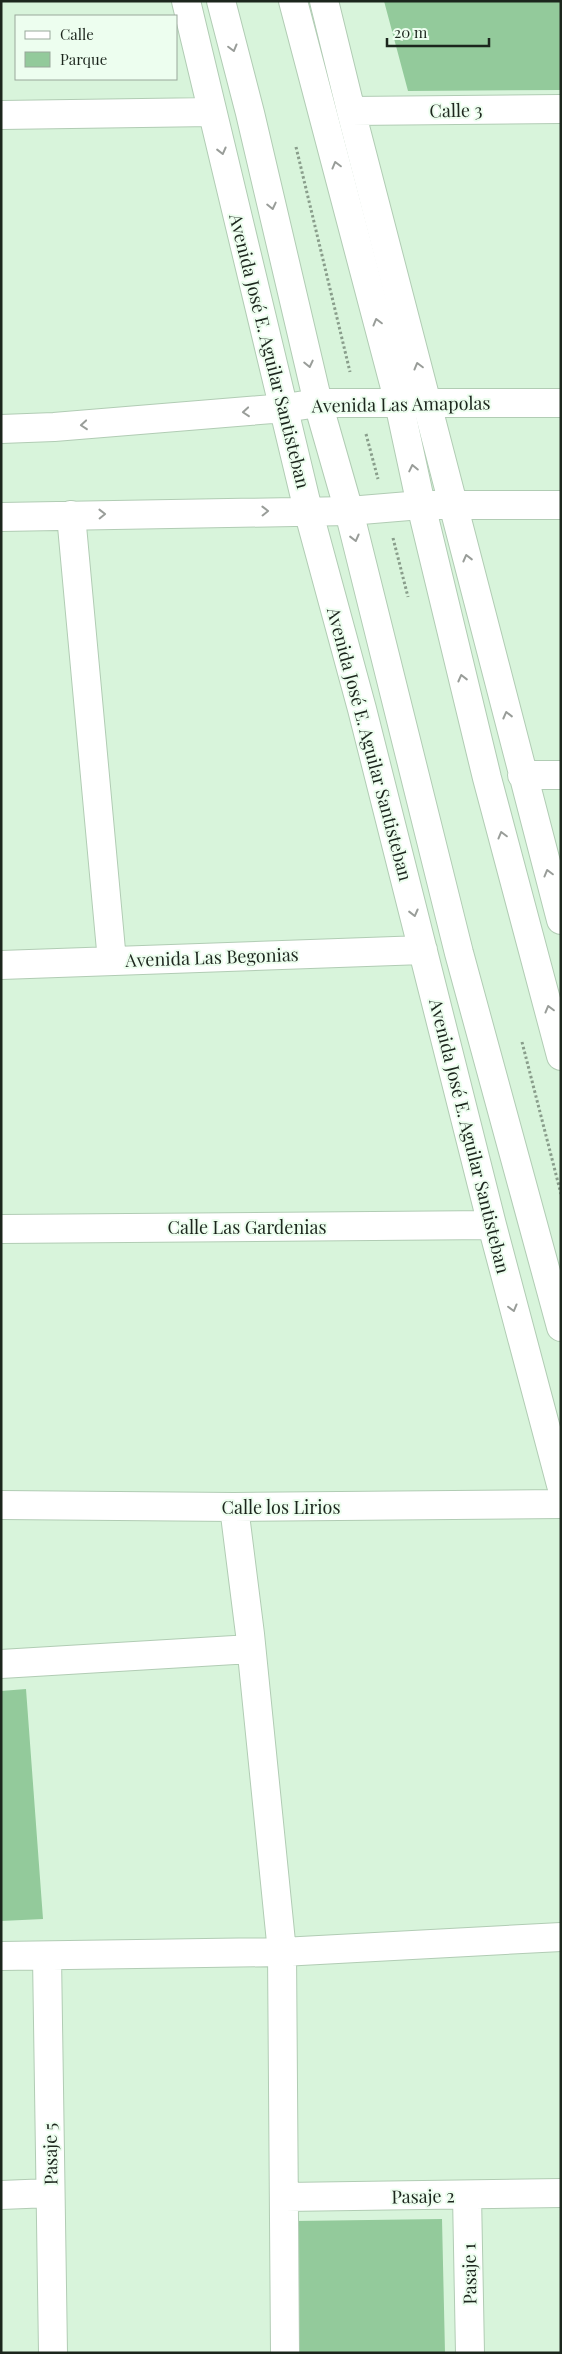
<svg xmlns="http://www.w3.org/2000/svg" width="562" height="2354" font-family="'Playfair Display',serif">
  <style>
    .green { fill: #93ca9b }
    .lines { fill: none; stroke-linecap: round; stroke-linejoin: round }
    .minor-casing { stroke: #b1ccb4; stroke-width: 30 }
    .major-casing { stroke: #b1ccb4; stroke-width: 30 }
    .path { stroke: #899d8b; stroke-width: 3; stroke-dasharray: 2.5 2.5; stroke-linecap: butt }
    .minor { stroke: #fff; stroke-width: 28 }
    .major { stroke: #fff; stroke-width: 28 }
    .oneway { stroke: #999d99 }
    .labels { text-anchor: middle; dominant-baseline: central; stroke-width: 4; stroke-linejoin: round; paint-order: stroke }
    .street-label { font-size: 18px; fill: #1c261d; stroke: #edfeef }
  </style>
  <rect width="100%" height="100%" fill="#d8f4db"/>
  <!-- green -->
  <path class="green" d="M 384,1 L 561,1 L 561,90 L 408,91 Z
    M 26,1689 L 43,1919 L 1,1921 L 1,1691 Z
    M 442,2219 L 445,2353 L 298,2353 L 295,2221 Z"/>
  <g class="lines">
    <defs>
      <path id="minor" d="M 186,1 L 308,510 L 362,709 L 492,1225 L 561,1485
        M 324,1 L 351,111 L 561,920
        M 351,111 L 561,109
        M 1,115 L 212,112
        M 1,429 L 54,427 L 285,408 L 318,403 L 561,403
        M 71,515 L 112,961
        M 1,517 L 349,511 L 421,505 L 561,505
        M 522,775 L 561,775
        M 1,965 L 423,950
        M 1,1229 L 492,1225
        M 1,1505 L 234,1507 L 561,1504
        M 234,1507 L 250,1634 L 282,1952 L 285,2353
        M 1,1664 L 251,1649
        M 1,1956 L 282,1952 L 561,1937
        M 47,1956 L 53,2353
        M 1,2195 L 50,2193
        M 467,2195 L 470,2353
        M 285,2197 L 561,2193"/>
      <path id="major" d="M 221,1 L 250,113 L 318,403 L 349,511 L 459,953 L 561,1327
        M 293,1 L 399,403 L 421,505 L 487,778 L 561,1056"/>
    </defs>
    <!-- minor casing -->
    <use href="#minor" class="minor-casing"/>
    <!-- major casing -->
    <use href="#major" class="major-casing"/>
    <!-- path -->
    <path class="path" d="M 296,147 L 350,372
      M 366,434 L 378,479
      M 393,538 L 408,597
      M 522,1042 L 561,1194"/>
    <!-- minor -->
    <use href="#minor" class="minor"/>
    <!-- major -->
    <use href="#major" class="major"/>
  </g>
  <!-- one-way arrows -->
  <defs><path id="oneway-chevron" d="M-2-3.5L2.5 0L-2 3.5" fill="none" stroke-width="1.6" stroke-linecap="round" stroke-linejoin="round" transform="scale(1.25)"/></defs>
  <g class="oneway">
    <use href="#oneway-chevron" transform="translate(233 48) rotate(75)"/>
    <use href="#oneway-chevron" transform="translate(222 151) rotate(76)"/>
    <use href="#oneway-chevron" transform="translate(336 165) rotate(-105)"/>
    <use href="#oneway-chevron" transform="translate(272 206) rotate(77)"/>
    <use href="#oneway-chevron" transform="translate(377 322) rotate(-105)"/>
    <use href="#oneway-chevron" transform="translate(309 364) rotate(77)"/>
    <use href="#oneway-chevron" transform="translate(418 366) rotate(-105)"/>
    <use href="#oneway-chevron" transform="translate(246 412) rotate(175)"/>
    <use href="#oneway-chevron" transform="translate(84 425) rotate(175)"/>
    <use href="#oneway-chevron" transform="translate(413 468) rotate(-102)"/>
    <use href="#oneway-chevron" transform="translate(265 511) rotate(-1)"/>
    <use href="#oneway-chevron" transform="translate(102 514) rotate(-1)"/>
    <use href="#oneway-chevron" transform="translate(355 538) rotate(76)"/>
    <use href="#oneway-chevron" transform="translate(467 558) rotate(-104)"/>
    <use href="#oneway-chevron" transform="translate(462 678) rotate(-104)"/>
    <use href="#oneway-chevron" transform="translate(507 715) rotate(-104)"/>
    <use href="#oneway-chevron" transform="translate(502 835) rotate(-105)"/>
    <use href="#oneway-chevron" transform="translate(548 873) rotate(-105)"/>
    <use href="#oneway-chevron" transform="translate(414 913) rotate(76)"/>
    <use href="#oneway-chevron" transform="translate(549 1009) rotate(-105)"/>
    <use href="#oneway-chevron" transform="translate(513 1308) rotate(75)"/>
  </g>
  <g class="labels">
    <!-- street labels -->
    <g class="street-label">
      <text transform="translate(456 110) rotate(-1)">Calle 3</text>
      <text transform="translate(270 351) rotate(76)">Avenida José E. Aguilar Santisteban</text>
      <text transform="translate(401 404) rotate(-1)">Avenida Las Amapolas</text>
      <text transform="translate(370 744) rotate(75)">Avenida José E. Aguilar Santisteban</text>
      <text transform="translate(212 957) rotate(-2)">Avenida Las Begonias</text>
      <text transform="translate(470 1136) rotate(76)">Avenida José E. Aguilar Santisteban</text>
      <text x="247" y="1227">Calle Las Gardenias</text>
      <text x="281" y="1507">Calle los Lirios</text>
      <text transform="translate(50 2154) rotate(-91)">Pasaje 5</text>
      <text transform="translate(423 2196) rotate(-1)">Pasaje 2</text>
      <text transform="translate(469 2274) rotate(-91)">Pasaje 1</text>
    </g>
  </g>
  <!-- border -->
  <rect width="562" height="2354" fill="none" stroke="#1c261d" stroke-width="5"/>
  <!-- legend -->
  <rect x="15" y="15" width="162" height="65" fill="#edfeef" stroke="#99a89b"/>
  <rect x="25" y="31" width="25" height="8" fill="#ffffff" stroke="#99a89b"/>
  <text x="60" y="40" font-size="15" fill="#1c261d">Calle</text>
  <rect x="25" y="52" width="25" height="15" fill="#93ca9b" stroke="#99a89b"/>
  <text x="60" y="65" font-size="15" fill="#1c261d">Parque</text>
  <!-- scale -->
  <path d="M387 38v8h102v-8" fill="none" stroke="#1c261d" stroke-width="2.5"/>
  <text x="394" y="38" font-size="15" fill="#1c261d" stroke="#edfeef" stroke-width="4" paint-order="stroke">20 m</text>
</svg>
